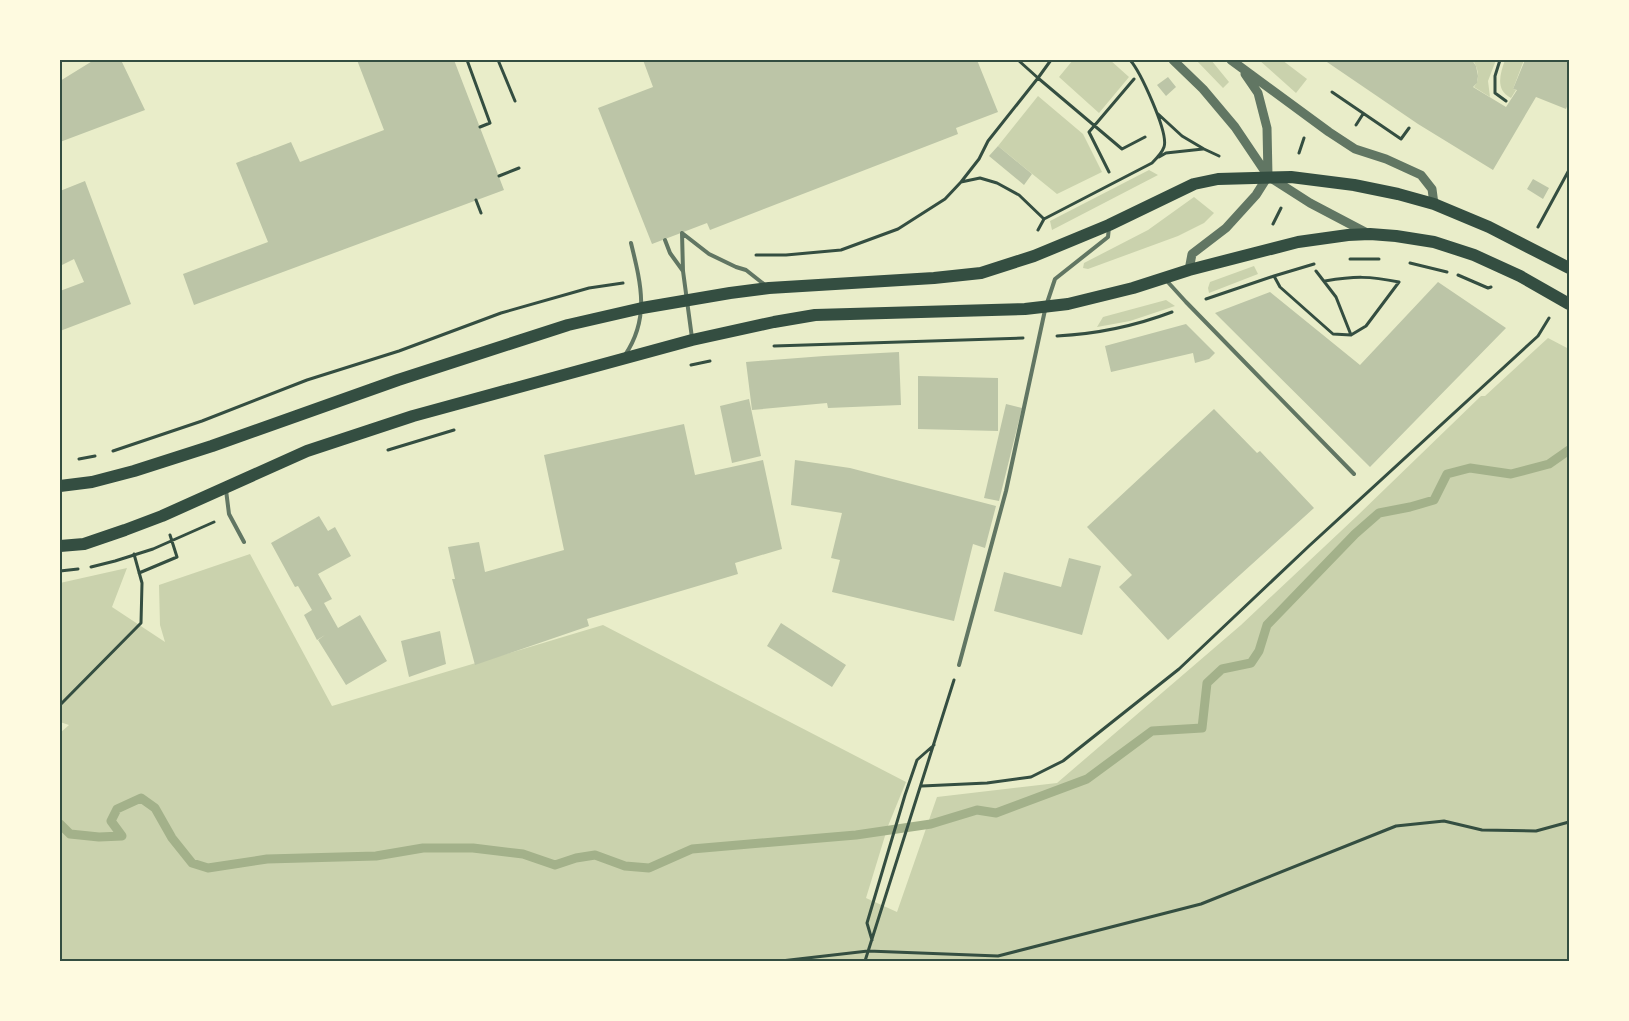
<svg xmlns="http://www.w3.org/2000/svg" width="1629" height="1021" font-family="'Titillium Web',sans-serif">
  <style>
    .green { fill: #cad2ad }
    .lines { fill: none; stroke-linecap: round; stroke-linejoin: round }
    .stream { stroke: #a3b18a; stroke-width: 9 }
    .building { fill: #bcc5a7 }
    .path { stroke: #344e41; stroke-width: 3 }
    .service { stroke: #617663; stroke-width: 4 }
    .tertiary { stroke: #617663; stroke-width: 9 }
    .primary { stroke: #344e41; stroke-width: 12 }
    .neatline { fill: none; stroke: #344e41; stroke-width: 2 }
  </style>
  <rect width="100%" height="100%" fill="#e9edc9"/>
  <!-- green -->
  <path class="green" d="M 1073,60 L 1110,60 L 1129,77 L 1099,113 L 1059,77 Z
    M 1196,60 L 1211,60 L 1229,82 L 1223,88 Z
    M 1259,60 L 1282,60 L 1307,79 L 1296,93 Z
    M 1473,60 L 1496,60 L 1488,81 L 1490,97 L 1474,87 C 1481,78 1478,69 1473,60 Z
    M 1505,60 L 1524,60 L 1513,89 L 1516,90 L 1511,98 C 1495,90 1500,74 1505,60 Z
    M 1038,96 L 1083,134 L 1102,172 L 1057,194 L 998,146 Z
    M 1149,170 L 1158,175 L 1052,230 L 1050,221 Z
    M 1194,197 L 1214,213 L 1204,223 L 1178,236 L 1088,269 L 1083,268 L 1084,263 L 1148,230 Z
    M 1254,266 L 1258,274 L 1209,293 L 1208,288 L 1210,282 Z
    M 1166,300 L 1175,306 L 1130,321 L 1097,327 L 1103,317 Z
    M 1548,338 L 1569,349 L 1569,961 L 60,961 L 60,733 L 69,725 L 60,722 L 60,583 L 127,568 L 112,607 L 165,642 L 160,625 L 159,585 L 250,554 L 332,706 L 603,625 L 906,782 L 888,826 L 866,898 L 897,912 L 937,797 L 1057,783 L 1241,625 L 1357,516 L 1481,396 L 1485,396 Z"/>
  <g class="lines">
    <!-- stream -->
    <path class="stream" d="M 60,824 L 70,834 L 99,837 L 122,836 L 111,821 L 117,809 L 141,798 L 155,808 L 172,838 L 192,863 L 208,868 L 267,859 L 376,856 L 423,848 L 473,848 L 523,854 L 555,865 L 576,858 L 595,855 L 625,866 L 649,868 L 692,849 L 856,835 L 931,824 L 977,810 L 996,813 L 1087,779 L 1152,731 L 1202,728 L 1207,683 L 1222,669 L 1251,663 L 1259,651 L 1267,625 L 1355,534 L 1379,513 L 1410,507 L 1434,500 L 1447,474 L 1470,468 L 1511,474 L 1549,464 L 1569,450"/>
  </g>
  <!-- building -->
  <path class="building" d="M 94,60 L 121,60 L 145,110 L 60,142 L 60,81 Z
    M 357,60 L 454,60 L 504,190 L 194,305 L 183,274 L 268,242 L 236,163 L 291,142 L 300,162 L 384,130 Z
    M 643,60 L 977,60 L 998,112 L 956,128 L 958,134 L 710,230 L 707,223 L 652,244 L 598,108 L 653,87 Z
    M 1324,60 L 1472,60 L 1476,66 L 1478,76 L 1477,83 L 1473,87 L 1506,107 L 1517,90 L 1513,89 L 1525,60 L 1569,60 L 1569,102 L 1566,109 L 1536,97 L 1493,170 L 1418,124 Z
    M 1168,77 L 1176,87 L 1166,96 L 1157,85 Z
    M 998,146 L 1032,174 L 1024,185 L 989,156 Z
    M 1533,179 L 1549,188 L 1543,199 L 1527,189 Z
    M 85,181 L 131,304 L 60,331 L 60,291 L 84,282 L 74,259 L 60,266 L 60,191 Z
    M 1438,282 L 1506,328 L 1370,467 L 1215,313 L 1270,292 L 1360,365 Z
    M 1186,324 L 1215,353 L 1209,359 L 1195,363 L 1193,353 L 1111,372 L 1105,346 Z
    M 899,352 L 901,405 L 828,408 L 827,403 L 752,410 L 746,362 L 824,356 Z
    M 918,376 L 998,378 L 998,431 L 918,429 Z
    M 749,399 L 761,456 L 732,463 L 720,406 Z
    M 1006,404 L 1022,408 L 999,501 L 984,498 Z
    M 1214,409 L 1257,453 L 1260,451 L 1314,508 L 1168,640 L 1119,587 L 1132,575 L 1087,527 Z
    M 684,424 L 695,475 L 763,460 L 782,549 L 735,563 L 738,574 L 587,619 L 589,626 L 475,665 L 452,579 L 455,579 L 448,547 L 479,542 L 485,572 L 564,550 L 544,455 Z
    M 795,460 L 850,468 L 996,506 L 985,548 L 973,544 L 954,621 L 832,592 L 840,560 L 831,558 L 842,513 L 791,505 Z
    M 319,516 L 328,531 L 335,527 L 351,556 L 318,574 L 332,599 L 324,603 L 338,628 L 360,615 L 387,661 L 346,685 L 318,640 L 325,635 L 317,640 L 304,615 L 312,610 L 298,586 L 295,587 L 271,543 Z
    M 1069,558 L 1101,566 L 1082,635 L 994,611 L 1004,572 L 1061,587 Z
    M 781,623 L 846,665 L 832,687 L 767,646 Z
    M 440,631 L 446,664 L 409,677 L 401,641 Z"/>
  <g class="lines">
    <!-- path -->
    <path class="path" d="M 467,60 L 490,123 L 480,127
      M 498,60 L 515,101
      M 1051,60 L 1038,78 L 1122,149 L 1145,137
      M 1500,60 L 1495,76 L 1495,93 L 1506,101
      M 1332,92 L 1401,139 L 1409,128
      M 1157,113 L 1182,136 L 1204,149 L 1219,156
      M 1356,125 L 1363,114
      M 1299,153 L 1304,138
      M 1159,157 L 1166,153 L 1203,149
      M 1109,172 L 1089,132 L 1134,79
      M 499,176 L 519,168
      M 961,182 L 979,159 L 988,141 L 1038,78 L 1018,60
      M 476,200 L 481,213
      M 1273,224 L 1281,208
      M 1538,227 L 1569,170
      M 1038,230 L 1044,219 L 1152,163 C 1157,158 1162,153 1164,147 C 1169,133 1140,71 1130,60
      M 756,255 L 786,255 L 841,250 L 898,229 L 945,199 L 961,182 L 980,178 L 997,183 L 1019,195 L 1044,219
      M 1350,259 L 1379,259
      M 1410,263 L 1447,272
      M 1316,271 L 1336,297 L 1351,335
      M 1458,275 L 1488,288 L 1491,287
      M 1274,276 L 1280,287 L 1333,334 L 1351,335 L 1366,326 L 1399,282 C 1369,276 1355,276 1325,281
      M 1206,299 L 1274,276 L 1314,264
      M 1057,336 C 1096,334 1135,326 1172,312
      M 774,346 L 1023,338
      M 691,365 L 710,361
      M 388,450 L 454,430
      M 113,451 L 202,421 L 307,380 L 399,351 L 501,313 L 589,288 L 623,283
      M 79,459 L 95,456
      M 91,567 L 115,561 L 153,549 L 214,522
      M 60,571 L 78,569
      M 139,573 L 177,557 L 170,535
      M 60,705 L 141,623 L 142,583 L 134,554
      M 922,786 L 987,783 L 1031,777 L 1063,761 L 1179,669 L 1309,546 L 1538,336 L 1549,318
      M 872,940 L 867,923 L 905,795 L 917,760 L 934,745
      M 781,961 L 868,951 L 998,956 L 1201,904 L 1396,826 L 1444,821 L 1482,830 L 1536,831 L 1569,822
      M 865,961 L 954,680"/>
    <!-- service -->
    <path class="service" d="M 682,233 L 683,271 L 692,338
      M 682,233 L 709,254 L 736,267 L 746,270 L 765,285
      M 665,240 L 670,253 L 683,271
      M 1166,280 L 1186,302 L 1354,474
      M 1047,303 L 1055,279 L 1108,237 L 1109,227
      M 625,355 C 650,318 641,284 631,243
      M 226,490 L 229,514 L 244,542
      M 959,665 L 1006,491 L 1045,310"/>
    <!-- tertiary -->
    <path class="tertiary" d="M 1173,60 L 1203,89 L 1235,127 L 1268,176 L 1310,203 L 1367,233
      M 1231,60 L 1329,132 L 1355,149 L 1386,159 L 1421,175 L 1432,189 L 1434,204
      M 1245,74 L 1258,93 L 1267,128 L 1268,176
      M 1189,270 L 1192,254 L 1226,228 L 1256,195 L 1268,176"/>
    <!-- primary -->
    <path class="primary" d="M 60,486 L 92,482 L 134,471 L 212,446 L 398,380 L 568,325 L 642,308 L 730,293 L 769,288 L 934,278 L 981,273 L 1034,256 L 1109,225 L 1194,184 L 1218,179 L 1291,177 L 1354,185 L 1398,194 L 1434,204 L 1489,227 L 1569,268
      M 60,546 L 84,544 L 125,530 L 162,516 L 307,451 L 413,416 L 692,340 L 774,322 L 815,315 L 1025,309 L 1068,304 L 1133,288 L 1189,270 L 1298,242 L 1348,235 L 1370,234 L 1396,236 L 1434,242 L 1474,255 L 1520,276 L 1569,304"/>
  </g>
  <!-- border -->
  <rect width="1629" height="1021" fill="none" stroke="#fefae0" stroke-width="122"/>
  <rect x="61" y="61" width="1507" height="899" class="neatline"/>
</svg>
